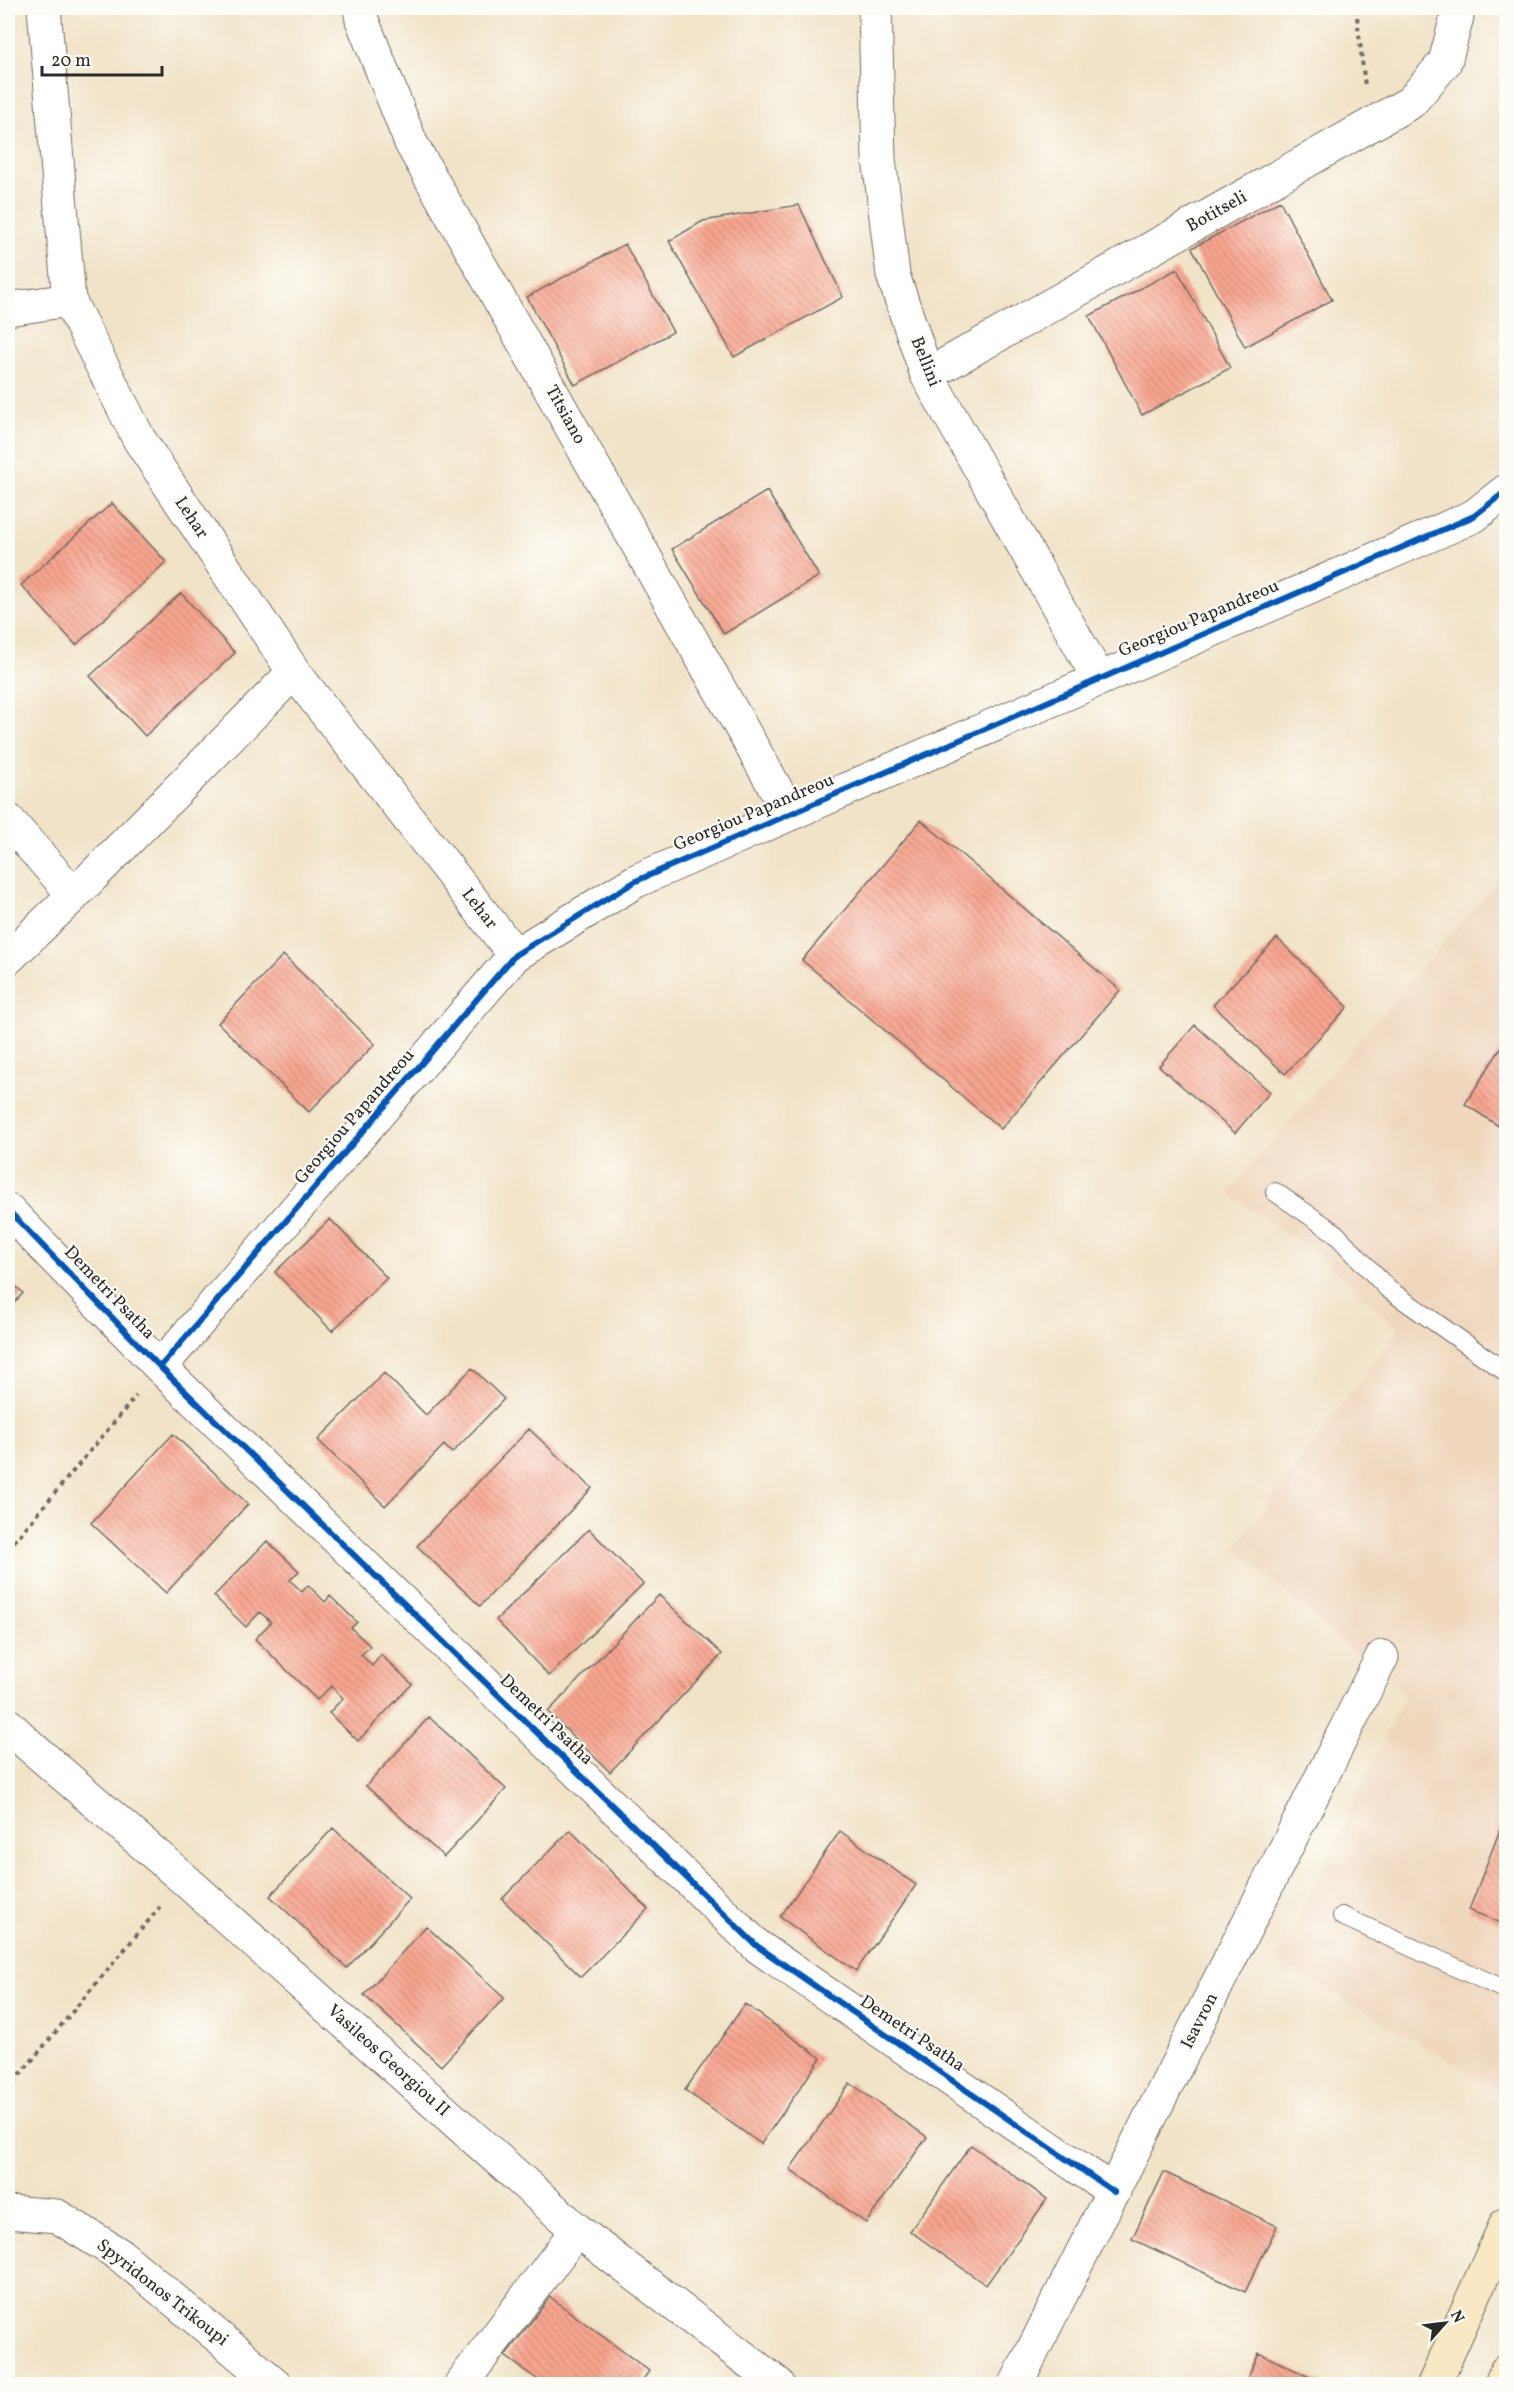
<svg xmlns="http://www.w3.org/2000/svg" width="1514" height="2392" font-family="Vollkorn,serif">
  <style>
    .built { fill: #efd6bc }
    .building { fill: url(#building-back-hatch) }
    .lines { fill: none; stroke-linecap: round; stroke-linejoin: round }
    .service-casing { stroke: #706b62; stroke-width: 20 }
    .minor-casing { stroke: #706b62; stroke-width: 35 }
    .tertiary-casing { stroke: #706b62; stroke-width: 35 }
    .secondary-casing { stroke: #706b62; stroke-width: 35 }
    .path { stroke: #706b62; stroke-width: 4; stroke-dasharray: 4.5 4.5; stroke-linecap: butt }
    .service { stroke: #fff; stroke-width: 18 }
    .minor { stroke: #fff; stroke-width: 33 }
    .tertiary { stroke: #fff; stroke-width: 33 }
    .secondary { stroke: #f8e8c3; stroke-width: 33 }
    .cycleway-casing { stroke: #fdfcf7; stroke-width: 10 }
    .cycleway { stroke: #0057b8; stroke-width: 6 }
    .labels { text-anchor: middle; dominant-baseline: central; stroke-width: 4.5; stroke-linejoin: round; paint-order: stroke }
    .street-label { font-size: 18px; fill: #2b2b2b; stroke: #fdfcf7 }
  </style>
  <defs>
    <pattern id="building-back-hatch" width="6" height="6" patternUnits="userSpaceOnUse" patternTransform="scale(1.5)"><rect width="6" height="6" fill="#f9a690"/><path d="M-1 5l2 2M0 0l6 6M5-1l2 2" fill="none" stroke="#ca8776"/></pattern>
  </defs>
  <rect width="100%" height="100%" fill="#fdfcf7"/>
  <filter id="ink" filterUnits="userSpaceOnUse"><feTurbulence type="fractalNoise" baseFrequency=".0167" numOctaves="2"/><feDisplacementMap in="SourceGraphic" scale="12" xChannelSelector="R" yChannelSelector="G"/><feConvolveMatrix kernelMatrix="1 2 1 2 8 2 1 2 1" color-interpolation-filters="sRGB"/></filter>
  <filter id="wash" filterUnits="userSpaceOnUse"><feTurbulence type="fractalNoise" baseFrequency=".008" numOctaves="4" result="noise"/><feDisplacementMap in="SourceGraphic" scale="24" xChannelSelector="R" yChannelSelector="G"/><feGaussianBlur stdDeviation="1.35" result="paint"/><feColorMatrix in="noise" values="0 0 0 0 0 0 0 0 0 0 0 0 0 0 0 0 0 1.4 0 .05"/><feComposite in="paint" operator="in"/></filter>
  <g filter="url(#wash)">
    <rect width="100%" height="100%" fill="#f1e3c7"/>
    <!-- built -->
    <path class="built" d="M 1506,871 L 1506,2094 L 1278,1961 L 1405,1695 L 1235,1549 L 1399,1329 L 1317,1255 L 1228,1193 Z"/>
    <g id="blocks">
      <!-- building -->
      <path class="building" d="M 1280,201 L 1332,300 L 1245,347 L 1192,248 Z
        M 799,205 L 843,297 L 734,357 L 669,241 L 703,221 Z
        M 625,244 L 673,332 L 575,385 L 527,297 Z
        M 1177,269 L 1230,368 L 1142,415 L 1089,316 Z
        M 767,491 L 819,576 L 724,634 L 672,549 Z
        M 112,503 L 166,562 L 76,645 L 21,585 Z
        M 181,593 L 235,653 L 145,736 L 90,676 Z
        M 921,820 L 1120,990 L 1001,1129 L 802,960 Z
        M 1277,938 L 1348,1007 L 1285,1074 L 1213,1005 Z
        M 283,955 L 375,1044 L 309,1112 L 218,1023 Z
        M 1195,1025 L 1270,1092 L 1235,1133 L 1159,1066 Z
        M 1506,1040 L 1506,1131 L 1465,1104 Z
        M 330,1219 L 387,1278 L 332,1331 L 275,1272 Z
        M 8,1279 L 23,1293 L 8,1310 Z
        M 472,1368 L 504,1399 L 452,1453 L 444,1445 L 385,1506 L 318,1440 L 384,1373 L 426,1415 Z
        M 529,1429 L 592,1488 L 480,1606 L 417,1546 Z
        M 173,1434 L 248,1504 L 166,1593 L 91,1523 Z
        M 589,1529 L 643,1584 L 549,1676 L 496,1620 Z
        M 267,1541 L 299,1571 L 290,1580 L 302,1592 L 308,1585 L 325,1602 L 330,1596 L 357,1622 L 351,1628 L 370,1646 L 361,1655 L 372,1666 L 381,1655 L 412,1684 L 358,1741 L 329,1713 L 343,1698 L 331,1686 L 317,1700 L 255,1639 L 271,1622 L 260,1612 L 246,1627 L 214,1596 Z
        M 659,1595 L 722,1654 L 610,1772 L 548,1712 Z
        M 429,1717 L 506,1789 L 444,1857 L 366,1786 Z
        M 1506,1814 L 1506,1925 L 1469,1910 Z
        M 333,1828 L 410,1899 L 347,1968 L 270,1896 Z
        M 570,1830 L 648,1909 L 581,1977 L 502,1899 Z
        M 840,1831 L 916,1885 L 856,1971 L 780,1917 Z
        M 426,1926 L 504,1998 L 441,2066 L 364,1995 Z
        M 745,2004 L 821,2058 L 761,2144 L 685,2090 Z
        M 850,2083 L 927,2137 L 866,2223 L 790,2169 Z
        M 971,2145 L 1047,2199 L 986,2285 L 910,2231 Z
        M 1164,2172 L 1277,2226 L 1245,2292 L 1132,2239 Z
        M 550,2297 L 649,2371 L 640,2384 L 544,2384 L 505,2356 Z
        M 1259,2353 L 1324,2384 L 1245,2384 Z"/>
    </g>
  </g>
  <g filter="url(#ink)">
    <use href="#blocks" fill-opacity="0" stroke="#706b62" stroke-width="1.5"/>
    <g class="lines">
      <defs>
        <path id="service" d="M 1275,1192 L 1334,1232 L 1388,1289 L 1506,1372
          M 1342,1916 L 1506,1990"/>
        <path id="minor" d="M 44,8 L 69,300 L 139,439 L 294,672 L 515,955
          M 360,8 L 362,20 L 411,143 L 790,814
          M 875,8 L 879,159 L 893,275 L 927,375 L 1099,679
          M 8,309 L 69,300
          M 927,375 L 1411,102 L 1445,62 L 1457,17 L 1456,8
          M 8,820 L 74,895
          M 8,958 L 74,895 L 294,672
          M 8,1210 L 160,1367 L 757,1946 L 1114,2192
          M 160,1367 L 515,955 L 636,881 L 1474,516 L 1506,491
          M 8,2212 L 57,2216 L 120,2255 L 275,2384
          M 461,2384 L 577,2230
          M 1016,2384 L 1382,1657"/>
        <path id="tertiary" d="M 8,1725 L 30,1746 L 184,1879 L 577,2230 L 778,2384"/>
        <path id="secondary" d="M 1434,2384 L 1506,2224
          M 1501,2384 L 1506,2371"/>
      </defs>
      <!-- service casing -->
      <use href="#service" class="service-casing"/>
      <!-- minor casing -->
      <use href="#minor" class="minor-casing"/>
      <!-- tertiary casing -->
      <use href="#tertiary" class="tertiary-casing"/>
      <!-- secondary casing -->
      <use href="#secondary" class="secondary-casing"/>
      <!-- path -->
      <path class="path" d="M 1356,8 L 1365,86
        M 8,1549 L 136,1396
        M 8,2089 L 160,1907"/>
      <!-- service -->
      <use href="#service" class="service"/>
      <!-- minor -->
      <use href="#minor" class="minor"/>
      <!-- tertiary -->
      <use href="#tertiary" class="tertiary"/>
      <!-- secondary -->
      <use href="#secondary" class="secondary"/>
      <defs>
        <path id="cycleway" d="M 8,1210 L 160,1367 L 757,1946 L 1114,2192
          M 160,1367 L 515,955 L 636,881 L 1474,516 L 1506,491"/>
      </defs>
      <!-- cycleway casing -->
      <use href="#cycleway" class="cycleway-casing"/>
      <!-- cycleway -->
      <use href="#cycleway" class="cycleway"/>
    </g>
  </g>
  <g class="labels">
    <!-- street labels -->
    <g class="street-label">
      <text transform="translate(1217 212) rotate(-29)">Botitseli</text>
      <text transform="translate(925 362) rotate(68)">Bellini</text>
      <text transform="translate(565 415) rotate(61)">Titsiano</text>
      <text transform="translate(191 518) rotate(56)">Lehar</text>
      <text transform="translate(1199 619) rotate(-23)">Georgiou Papandreou</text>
      <text transform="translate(754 813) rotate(-23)">Georgiou Papandreou</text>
      <text transform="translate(479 909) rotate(52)">Lehar</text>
      <text transform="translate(355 1117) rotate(-49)">Georgiou Papandreou</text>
      <text transform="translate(109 1293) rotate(46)">Demetri Psatha</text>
      <text transform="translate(546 1720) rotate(44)">Demetri Psatha</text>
      <text transform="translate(1200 2021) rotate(-63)">Isavron</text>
      <text transform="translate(912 2034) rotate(34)">Demetri Psatha</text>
      <text transform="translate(388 2061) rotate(42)">Vasileos Georgiou II</text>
      <text transform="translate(162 2293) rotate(38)">Spyridonos Trikoupi</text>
    </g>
  </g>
  <!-- margin -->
  <rect width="1514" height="2392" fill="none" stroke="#fdfcf7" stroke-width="30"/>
  <!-- north arrow -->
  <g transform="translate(1445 2323) rotate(62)" stroke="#fdfcf7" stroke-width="4.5" paint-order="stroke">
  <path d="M0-4.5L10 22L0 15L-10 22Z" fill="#2b2b2b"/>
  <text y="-9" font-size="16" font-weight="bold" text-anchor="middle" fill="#2b2b2b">N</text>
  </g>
  <!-- scale -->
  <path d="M42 66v9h120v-9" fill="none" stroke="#2b2b2b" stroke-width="3"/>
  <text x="51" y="66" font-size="18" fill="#2b2b2b" stroke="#fdfcf7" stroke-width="4.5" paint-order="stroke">20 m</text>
</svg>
